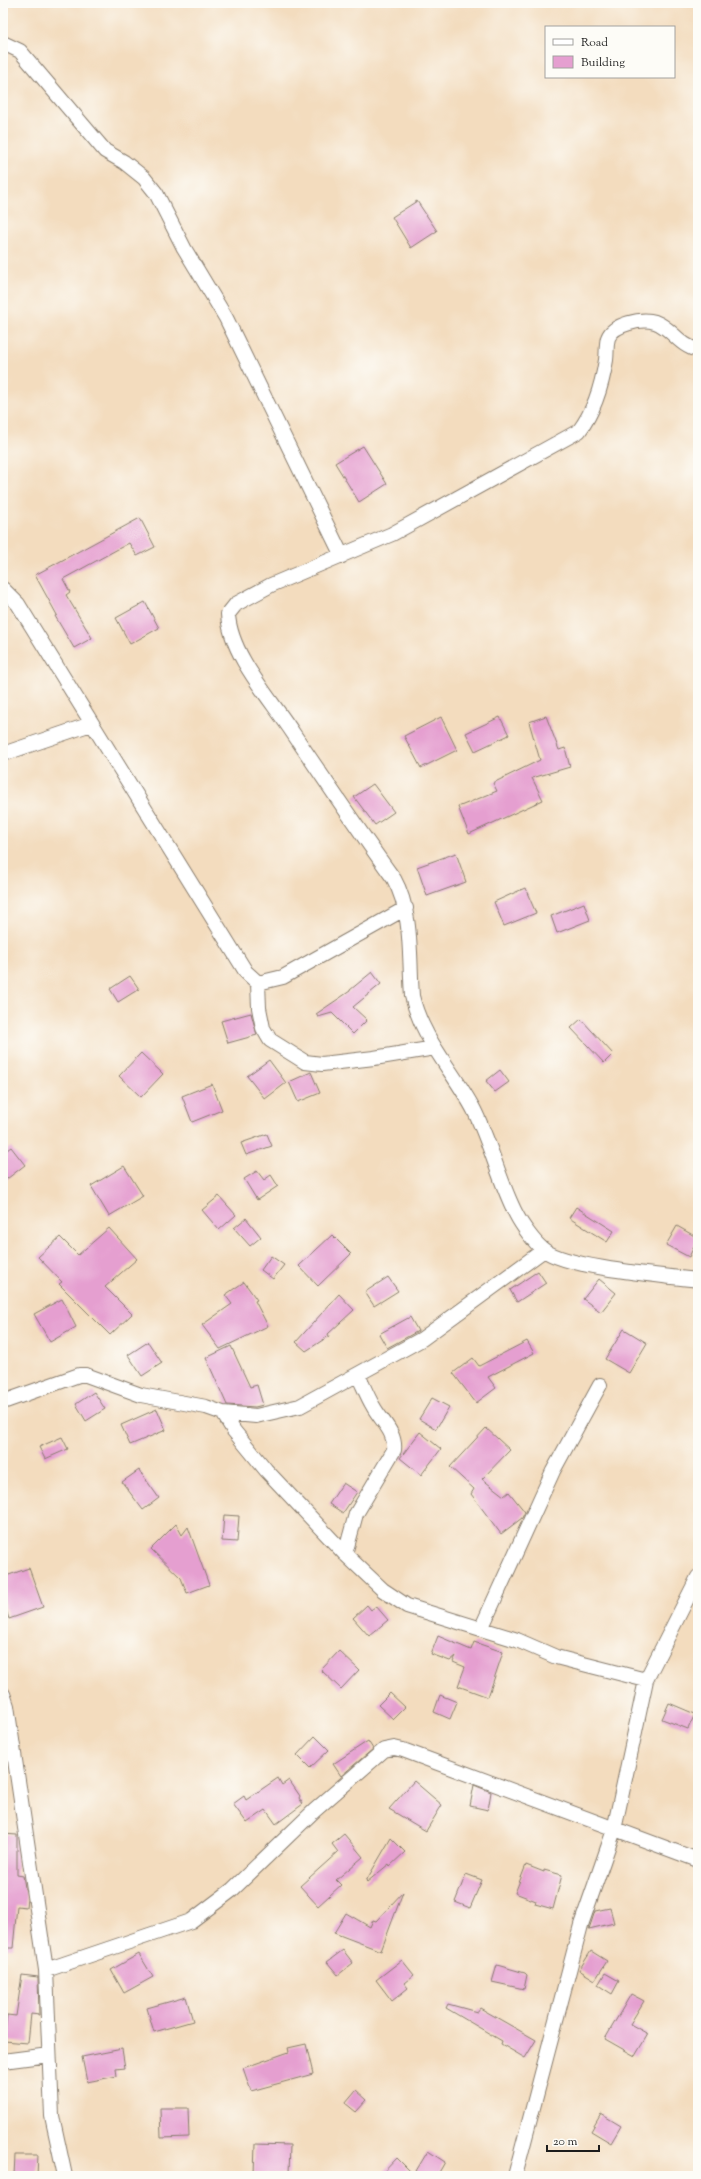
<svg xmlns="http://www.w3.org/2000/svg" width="701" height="2179" font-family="'Sorts Mill Goudy',serif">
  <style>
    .building { fill: #e59fd0 }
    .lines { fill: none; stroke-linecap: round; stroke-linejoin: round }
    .street-casing { stroke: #887c6d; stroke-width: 16 }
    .street { stroke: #fff; stroke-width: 14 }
  </style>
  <rect width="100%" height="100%" fill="#fdfcf7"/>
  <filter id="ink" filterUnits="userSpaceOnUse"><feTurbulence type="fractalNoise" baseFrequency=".025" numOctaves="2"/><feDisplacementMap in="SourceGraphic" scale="8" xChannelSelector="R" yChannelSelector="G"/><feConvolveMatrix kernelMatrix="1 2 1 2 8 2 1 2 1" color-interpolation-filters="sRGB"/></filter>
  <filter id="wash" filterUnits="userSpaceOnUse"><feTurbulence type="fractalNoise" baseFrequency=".012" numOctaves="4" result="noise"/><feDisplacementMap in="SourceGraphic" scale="16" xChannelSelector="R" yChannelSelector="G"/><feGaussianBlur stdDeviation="0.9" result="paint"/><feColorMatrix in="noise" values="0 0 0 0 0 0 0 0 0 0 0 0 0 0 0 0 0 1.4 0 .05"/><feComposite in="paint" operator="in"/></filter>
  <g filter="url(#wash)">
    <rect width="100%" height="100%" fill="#f3dcbe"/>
    <g id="blocks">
      <!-- building -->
      <path class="building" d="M 417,201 L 437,231 L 411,248 L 392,217 Z
        M 363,446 L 387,484 L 359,502 L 335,463 Z
        M 140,518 L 155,547 L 137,556 L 129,543 L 63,579 L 70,592 L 66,595 L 92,638 L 74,648 L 55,616 L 57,615 L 35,575 Z
        M 145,602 L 159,628 L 130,644 L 116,618 Z
        M 546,716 L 559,750 L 565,748 L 570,767 L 532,778 L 543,800 L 469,834 L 458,807 L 497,791 L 493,783 L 540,760 L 529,722 Z
        M 441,717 L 457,750 L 421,768 L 404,736 Z
        M 500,717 L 509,735 L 475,751 L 466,733 Z
        M 373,784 L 394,812 L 375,825 L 354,797 Z
        M 456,853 L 466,882 L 427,896 L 417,867 Z
        M 525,888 L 536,913 L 504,926 L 494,902 Z
        M 584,903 L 590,920 L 557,933 L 551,916 Z
        M 372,972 L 381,984 L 353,1007 L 367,1020 L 353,1034 L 332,1013 L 318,1017 L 316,1014 L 350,991 L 350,990 Z
        M 130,976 L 139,989 L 118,1002 L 110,989 Z
        M 251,1013 L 257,1035 L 228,1043 L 221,1021 Z
        M 581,1019 L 613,1054 L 604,1063 L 571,1028 Z
        M 141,1053 L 163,1074 L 141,1097 L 119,1076 Z
        M 269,1060 L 286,1083 L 265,1099 L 247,1076 Z
        M 500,1070 L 509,1082 L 495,1092 L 486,1081 Z
        M 311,1072 L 320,1093 L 298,1102 L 289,1082 Z
        M 212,1084 L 222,1110 L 192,1122 L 182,1096 Z
        M 267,1134 L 272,1146 L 246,1155 L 241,1143 Z
        M 11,1147 L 25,1165 L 3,1182 L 3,1153 Z
        M 124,1166 L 143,1196 L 109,1216 L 91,1186 Z
        M 257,1171 L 264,1180 L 271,1175 L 278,1186 L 257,1200 L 244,1179 Z
        M 219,1196 L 236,1215 L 219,1230 L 202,1210 Z
        M 576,1207 L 614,1231 L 607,1242 L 569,1218 Z
        M 246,1218 L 261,1237 L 250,1246 L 234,1228 Z
        M 677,1226 L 698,1238 L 689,1257 L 666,1245 Z
        M 109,1228 L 137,1259 L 105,1287 L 132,1314 L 110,1335 L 59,1284 L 62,1282 L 38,1257 L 60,1237 L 78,1255 Z
        M 332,1235 L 351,1254 L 318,1286 L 299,1266 Z
        M 271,1256 L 284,1265 L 273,1279 L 261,1270 Z
        M 538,1271 L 546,1283 L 517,1302 L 510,1290 Z
        M 388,1277 L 398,1291 L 374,1306 L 365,1292 Z
        M 599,1279 L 616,1293 L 601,1312 L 583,1299 Z
        M 244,1282 L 257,1300 L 255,1301 L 268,1326 L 220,1349 L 202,1325 L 232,1304 L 225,1295 Z
        M 339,1294 L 354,1310 L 328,1334 L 329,1336 L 306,1351 L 296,1342 Z
        M 62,1299 L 76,1327 L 50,1342 L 34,1314 Z
        M 410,1317 L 418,1331 L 387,1348 L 379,1334 Z
        M 624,1329 L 647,1343 L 629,1373 L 605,1359 Z
        M 527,1341 L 534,1353 L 488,1377 L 496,1388 L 476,1403 L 453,1373 L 473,1358 L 479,1366 Z
        M 148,1342 L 162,1363 L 142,1376 L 128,1355 Z
        M 231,1346 L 250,1387 L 257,1385 L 263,1405 L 255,1407 L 227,1405 L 206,1358 Z
        M 94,1392 L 105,1409 L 86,1421 L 76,1404 Z
        M 432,1398 L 449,1407 L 436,1429 L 419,1419 Z
        M 157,1409 L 166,1430 L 130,1445 L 121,1425 Z
        M 486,1428 L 510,1450 L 482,1479 L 504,1496 L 509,1492 L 525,1512 L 522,1518 L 501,1534 L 471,1494 L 474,1489 L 450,1467 Z
        M 420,1432 L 441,1449 L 421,1475 L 400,1458 Z
        M 62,1437 L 68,1449 L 45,1459 L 39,1447 Z
        M 139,1470 L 159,1498 L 143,1510 L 122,1482 Z
        M 343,1483 L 357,1492 L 343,1513 L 329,1504 Z
        M 224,1515 L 239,1516 L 237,1542 L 222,1541 Z
        M 176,1524 L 182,1535 L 188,1527 L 209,1585 L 187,1593 L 181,1578 L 151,1549 Z
        M 29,1568 L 43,1607 L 9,1619 L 3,1601 L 3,1577 Z
        M 367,1605 L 371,1610 L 376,1606 L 388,1620 L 369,1636 L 353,1618 Z
        M 438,1636 L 471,1650 L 474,1642 L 503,1652 L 488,1697 L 458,1686 L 465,1667 L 453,1662 L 456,1656 L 450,1661 L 431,1654 Z
        M 339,1651 L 359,1670 L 341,1689 L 321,1670 Z
        M 390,1693 L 405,1707 L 393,1719 L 378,1705 Z
        M 440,1695 L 457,1702 L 450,1719 L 434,1712 Z
        M 669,1703 L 695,1714 L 688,1729 L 662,1719 Z
        M 315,1736 L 329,1750 L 310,1768 L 297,1755 Z
        M 368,1741 L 373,1749 L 341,1776 L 333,1764 Z
        M 278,1778 L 282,1785 L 289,1780 L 300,1796 L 299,1798 L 303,1804 L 276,1824 L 266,1810 L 247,1823 L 233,1804 L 244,1796 L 246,1800 Z
        M 414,1781 L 442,1805 L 426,1831 L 389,1809 Z
        M 474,1785 L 491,1792 L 488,1810 L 470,1806 Z
        M 3,1834 L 17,1835 L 17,1875 L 23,1876 L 27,1899 L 26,1907 L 17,1906 L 13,1948 L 3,1948 Z
        M 344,1834 L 363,1857 L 336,1880 L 341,1885 L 318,1906 L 300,1886 L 338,1852 L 332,1844 Z
        M 391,1838 L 405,1852 L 390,1866 L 389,1864 L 367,1882 L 366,1881 Z
        M 526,1865 L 544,1872 L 544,1870 L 562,1875 L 553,1909 L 535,1904 L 536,1901 L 515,1893 Z
        M 466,1874 L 482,1880 L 470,1908 L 455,1902 Z
        M 403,1892 L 381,1951 L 334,1933 L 346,1913 L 370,1927 L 373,1920 L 376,1921 Z
        M 610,1908 L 614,1923 L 589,1929 L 595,1911 Z
        M 343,1950 L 353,1963 L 338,1975 L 327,1962 Z
        M 591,1951 L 607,1961 L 595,1980 L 579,1970 Z
        M 139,1954 L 153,1977 L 124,1993 L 111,1970 Z
        M 402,1960 L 414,1975 L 404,1983 L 408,1988 L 392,2001 L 376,1980 Z
        M 497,1965 L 525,1973 L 527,1975 L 524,1989 L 492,1982 Z
        M 605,1973 L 619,1981 L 612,1994 L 598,1985 Z
        M 22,1975 L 38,1977 L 39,2015 L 31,2014 L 28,2043 L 4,2041 L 7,2015 L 16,2016 Z
        M 631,1994 L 644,2001 L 630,2024 L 648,2034 L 635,2056 L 605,2039 Z
        M 186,1997 L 193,2021 L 154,2032 L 147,2008 Z
        M 448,2004 L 477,2012 L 480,2008 L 536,2040 L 525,2058 L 501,2044 L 502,2041 L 446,2008 Z
        M 306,2044 L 313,2074 L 251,2091 L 243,2068 L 289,2052 L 288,2048 Z
        M 122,2049 L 125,2068 L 116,2069 L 117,2076 L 87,2082 L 82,2057 Z
        M 356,2090 L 367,2100 L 356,2112 L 345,2103 Z
        M 160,2108 L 188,2108 L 189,2137 L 161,2138 Z
        M 601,2114 L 621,2126 L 611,2143 L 591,2131 Z
        M 255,2144 L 290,2145 L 289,2174 L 254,2173 Z
        M 428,2151 L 445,2162 L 437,2176 L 424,2176 L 416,2171 Z
        M 15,2155 L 38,2155 L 37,2176 L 14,2176 Z
        M 397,2158 L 415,2176 L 380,2176 Z"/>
    </g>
  </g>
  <g filter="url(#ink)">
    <use href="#blocks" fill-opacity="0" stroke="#887c6d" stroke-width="1"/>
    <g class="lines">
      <defs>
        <path id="street" d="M 3,43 L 20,51 L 105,151 L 124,162 L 144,178 L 156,193 L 184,248 L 226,318 L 342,556
          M 698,350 C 679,346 672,328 655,322 C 642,318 613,324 608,338 C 606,345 607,353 606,360 C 602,385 595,410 579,431 L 392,534 L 271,585 L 236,604 L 228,614 C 230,655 271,699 293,733 C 326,782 359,831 394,879 C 413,913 409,958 412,996 C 422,1039 454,1072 474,1110 C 491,1144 499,1181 516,1214 C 521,1224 535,1244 544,1250 C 567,1268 666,1276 698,1280
          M 3,589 L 18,604 L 246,972 L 258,983 L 283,977 L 406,908
          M 3,754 L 91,724
          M 258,983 L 259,1008 L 263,1028 L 270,1040 L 305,1062 L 322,1064 L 374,1058 L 435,1048
          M 3,1402 L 79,1375 L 86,1375 L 141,1395 L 206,1407 L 223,1413 L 256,1416 L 300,1406 L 422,1339 L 544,1250
          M 223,1413 L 234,1431 L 266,1470 L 345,1554 L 383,1590 L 407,1606 L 517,1640 L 556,1657 L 646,1680
          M 345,1554 L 356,1514 L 394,1450 C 396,1432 381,1421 373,1406 C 367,1396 363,1385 358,1375
          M 481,1629 L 553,1471 L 600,1385
          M 3,1694 L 7,1706 L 46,1970 L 52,2116 L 65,2176
          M 46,1970 L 191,1921 L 232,1890 L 314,1811 L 384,1750 L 394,1748 L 403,1750 L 698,1860
          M 3,2061 L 49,2055
          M 515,2176 L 581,1925 L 614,1830 L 646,1680 L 698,1577"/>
      </defs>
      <!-- street casing -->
      <use href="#street" class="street-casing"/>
      <!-- street -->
      <use href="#street" class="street"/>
    </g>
  </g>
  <!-- margin -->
  <rect width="701" height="2179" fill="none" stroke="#fdfcf7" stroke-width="16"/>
  <!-- legend -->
  <rect x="545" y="26" width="130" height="52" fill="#fdfcf7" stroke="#a3a29f"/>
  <rect x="553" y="39" width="20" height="6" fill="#ffffff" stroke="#a3a29f"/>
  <text x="581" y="46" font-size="12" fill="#1c1c1c">Road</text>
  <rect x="553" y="56" width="20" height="12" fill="#e59fd0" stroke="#a3a29f"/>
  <text x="581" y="66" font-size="12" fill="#1c1c1c">Building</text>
  <!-- scale -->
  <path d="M547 2145v6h52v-6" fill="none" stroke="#1c1c1c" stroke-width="2"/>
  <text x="553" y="2145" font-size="12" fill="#1c1c1c" stroke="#fdfcf7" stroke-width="3" paint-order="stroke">20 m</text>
</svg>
